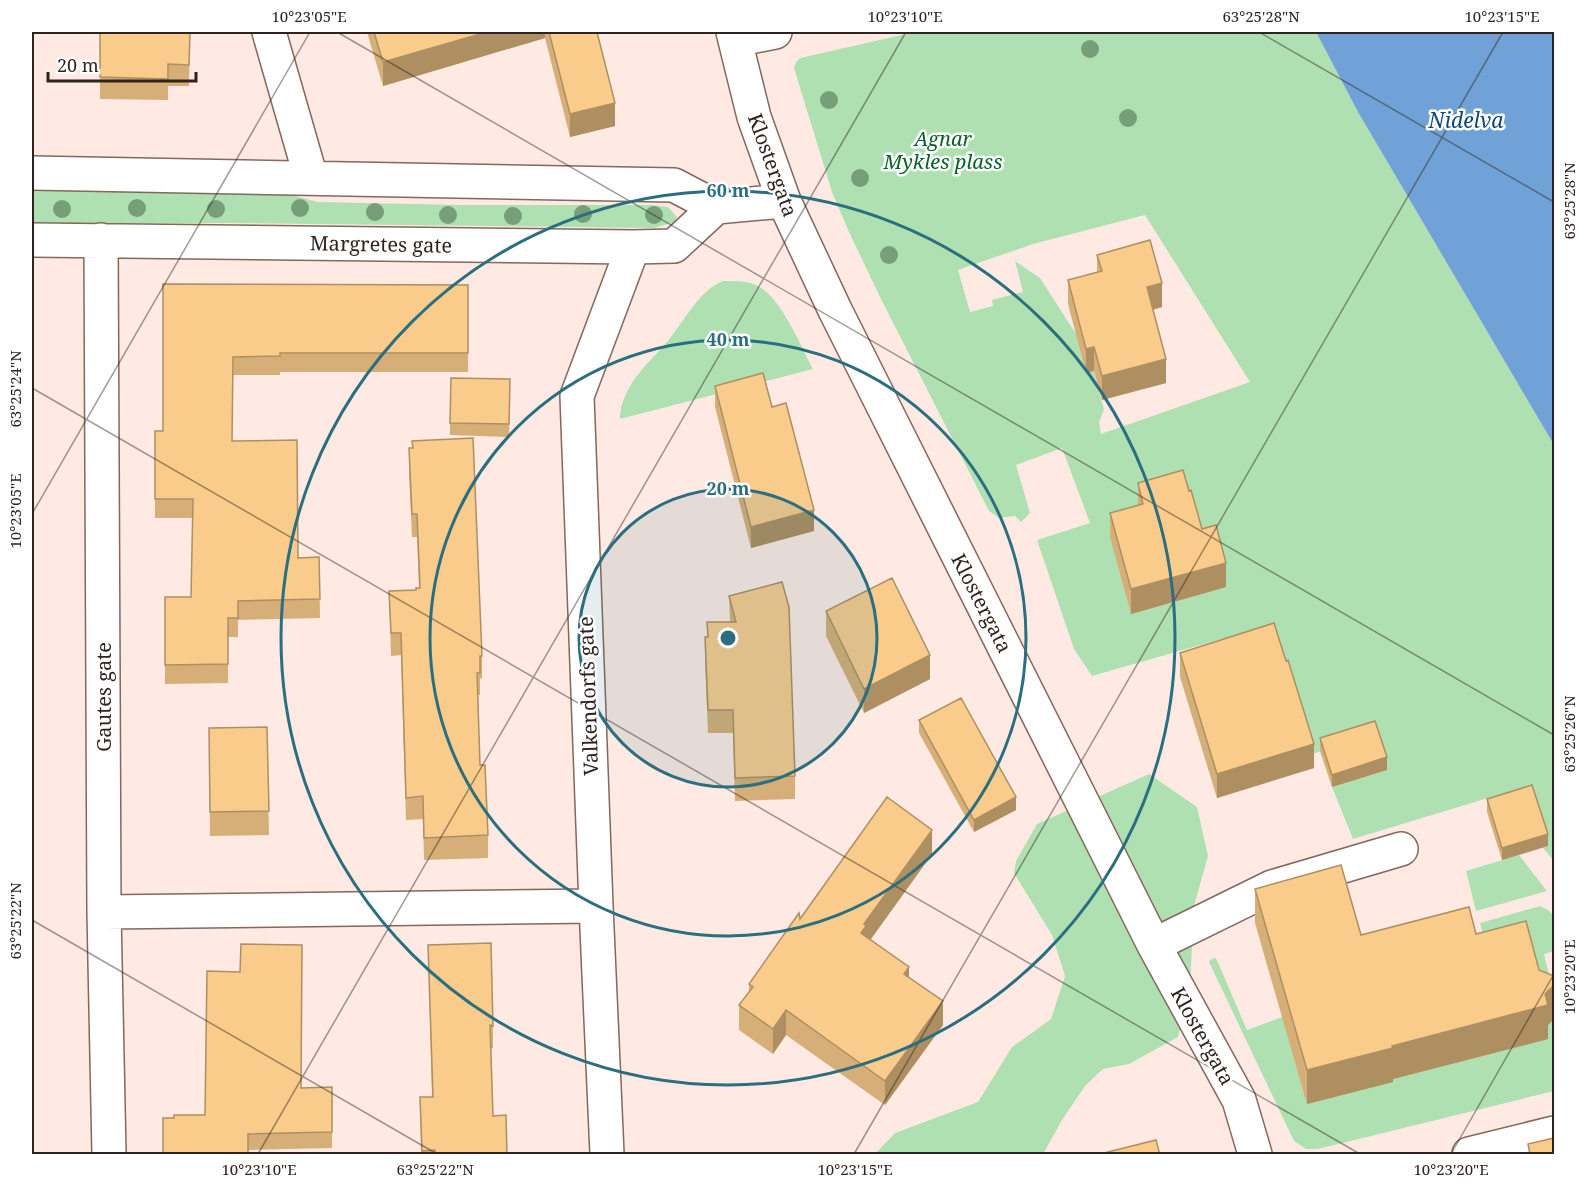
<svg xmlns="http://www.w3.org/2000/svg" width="1586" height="1186" font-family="'Noto Serif',serif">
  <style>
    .green { fill: #aee0b2; fill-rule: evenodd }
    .water { fill: #70a2d7 }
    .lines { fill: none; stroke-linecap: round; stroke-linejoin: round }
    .minor-casing { stroke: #84675d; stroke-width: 36 }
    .minor { stroke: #fff; stroke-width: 33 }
    .tree { fill: #769f79 }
    .wall { fill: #d6af78 }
    .shaded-wall { fill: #ae8f62 }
    .building { fill: #f9cc8c; stroke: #ae8f62; stroke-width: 1.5 }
    .ticks { fill: none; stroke: #2f231f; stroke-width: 1.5; stroke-opacity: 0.45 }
    .ring { fill: none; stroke: #2a6e7f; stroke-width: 3 }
    .labels { text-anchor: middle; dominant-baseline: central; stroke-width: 5; stroke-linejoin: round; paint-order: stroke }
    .park-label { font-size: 20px; font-style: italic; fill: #066222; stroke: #fff }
    .street-label { font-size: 20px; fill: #2f231f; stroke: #fff }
    .water-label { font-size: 21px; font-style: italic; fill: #0f4678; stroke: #fff }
    .centre { fill: #2a6e7f; stroke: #fff; stroke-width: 3 }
    .ring-label { font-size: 18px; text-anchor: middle; font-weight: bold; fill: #2a6e7f; stroke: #fff; stroke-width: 5; stroke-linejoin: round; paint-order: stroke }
    .neatline { fill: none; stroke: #2f231f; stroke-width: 2 }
    .ticks-label { font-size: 15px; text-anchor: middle; fill: #2f231f }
  </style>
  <rect width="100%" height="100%" fill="#feeae3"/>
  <!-- green -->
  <path class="green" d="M 915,32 L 1316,32 L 1358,112 L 1554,445 L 1554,861 L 1543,848 L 1548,846 L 1528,786 L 1353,839 L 1332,787 L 1387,770 L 1375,734 L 1306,756 L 1267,626 L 1092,676 L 1074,649 L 1037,540 L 1090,523 L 1062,448 L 1016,465 L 1030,513 L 1021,522 L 1015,516 L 999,518 L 989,511 L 880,297 L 849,232 L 832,192 L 794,68 L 796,62 L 800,58 ZM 1145,215 L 1250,382 L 1101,434 L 1099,422 L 1104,410 L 1094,371 L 1086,373 L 1076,334 L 1040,278 L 1015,261 L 1023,292 L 992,300 L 993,306 L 970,312 L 958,270 L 1033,244 Z
    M 250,190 L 280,192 L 318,202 L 463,205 L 651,205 L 668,207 L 677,217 L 675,222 L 654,228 L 229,223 L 32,224 L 32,191 Z
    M 723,281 C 734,281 745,280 756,285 C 781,296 800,345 813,369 L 620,419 C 620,409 623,398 629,388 C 638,371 654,357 667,342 C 683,323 699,290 723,281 Z
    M 1149,774 L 1197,807 L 1208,856 L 1194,906 L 1190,986 L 1178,1037 L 1129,1064 L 1103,1069 L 1085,1086 L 1062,1120 L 1043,1154 L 875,1154 L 895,1133 L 978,1102 L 1012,1047 L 1051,1019 L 1065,976 L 1052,935 L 1014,873 L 1016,861 L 1037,824 Z
    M 1519,855 L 1547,891 L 1476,911 L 1466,871 Z
    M 1540,906 L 1548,910 L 1554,916 L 1554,951 L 1544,954 L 1554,995 L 1554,1091 L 1318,1149 L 1306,1149 L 1294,1141 L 1209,962 L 1211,959 L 1216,958 L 1247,1030 L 1282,1017 L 1392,1080 L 1539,1004 L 1484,940 L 1480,923 Z"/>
  <!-- water -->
  <path class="water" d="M 1316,32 L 1554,32 L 1554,445 L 1358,112 Z"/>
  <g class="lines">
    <defs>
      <path id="minor" d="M 269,32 L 311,178
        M 733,32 L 754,117 L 784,201 L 835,310 L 1154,945 L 1239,1100 L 1255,1154
        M 735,40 L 775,32
        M 32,173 L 674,185 L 716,207 L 784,201
        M 32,240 L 633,247 L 674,246 L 716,207
        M 101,240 L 104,912 L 109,1154
        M 104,912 L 596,906
        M 1154,945 L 1272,887 L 1401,849
        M 607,1154 L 596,906 L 577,396 L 633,247
        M 1469,1154 L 1554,1133"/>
    </defs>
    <!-- minor casing -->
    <use href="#minor" class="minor-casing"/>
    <!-- minor -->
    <use href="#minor" class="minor"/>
  </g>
  <!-- trees -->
  <g class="tree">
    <circle cx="1090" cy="49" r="9"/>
    <circle cx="829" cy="100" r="9"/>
    <circle cx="1128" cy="118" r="9"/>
    <circle cx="860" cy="178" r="9"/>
    <circle cx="137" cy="208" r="9"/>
    <circle cx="300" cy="208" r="9"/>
    <circle cx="62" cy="209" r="9"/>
    <circle cx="216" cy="209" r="9"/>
    <circle cx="375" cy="212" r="9"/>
    <circle cx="583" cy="214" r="9"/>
    <circle cx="448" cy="215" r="9"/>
    <circle cx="654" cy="215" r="9"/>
    <circle cx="513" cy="216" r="9"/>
    <circle cx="889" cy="255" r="9"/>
  </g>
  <!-- wall -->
  <path class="wall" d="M 100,32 L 190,32 L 189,86 L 168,86 L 168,100 L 100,99 Z
    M 367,32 L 597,32 L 615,126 L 570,137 L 545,38 L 383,86 Z
    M 1097,255 L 1162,307 L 1153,310 L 1166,383 L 1102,400 L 1094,371 L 1086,373 L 1068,304 L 1068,280 L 1097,272 Z
    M 163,284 L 468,285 L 468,372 L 280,372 L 280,375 L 233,375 L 232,441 L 298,558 L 319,557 L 320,618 L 238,620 L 238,637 L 228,637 L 228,683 L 165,684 L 165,597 L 191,597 L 193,518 L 155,518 L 155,431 L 163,431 Z
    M 510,379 L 509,437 L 450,435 L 450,423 Z
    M 715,386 L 772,407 L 814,531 L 751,548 L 715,407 Z
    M 409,448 L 482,656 L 482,679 L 480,678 L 480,695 L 478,695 L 480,765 L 488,835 L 488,858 L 424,860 L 423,819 L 406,820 L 401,655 L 391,656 L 389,591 L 416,590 L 419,588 L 417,537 L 412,537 L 409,471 Z
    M 1138,483 L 1189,491 L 1202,529 L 1226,587 L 1131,614 L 1110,537 L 1110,513 L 1138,505 Z
    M 729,596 L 795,776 L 795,799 L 735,801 L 733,733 L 708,733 L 705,660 L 705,637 L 707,637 L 707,622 L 730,622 Z
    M 826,611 L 930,679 L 864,713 L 826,636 Z
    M 1180,653 L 1314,768 L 1217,798 L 1180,677 Z
    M 919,720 L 1016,810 L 974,832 L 919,733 Z
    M 267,727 L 269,835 L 210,836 L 209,728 Z
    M 1320,738 L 1387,770 L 1332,787 L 1320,751 Z
    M 1487,799 L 1548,846 L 1502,860 L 1487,812 Z
    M 932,854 L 870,940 L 909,977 L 943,1025 L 885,1105 L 786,1035 L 773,1054 L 739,1030 L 739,1005 L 749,993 L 749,984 L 800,919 Z
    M 1255,889 L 1361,935 L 1476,934 L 1548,1025 L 1548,1039 L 1393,1079 L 1393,1082 L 1307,1104 L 1255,923 Z
    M 428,945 L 493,1026 L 493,1048 L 491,1048 L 493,1116 L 507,1155 L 421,1155 L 420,1097 L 432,1097 Z
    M 332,1087 L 332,1148 L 248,1150 L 174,1118 L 205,1115 L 301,1088 Z"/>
  <!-- shaded-wall -->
  <path class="shaded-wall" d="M 487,32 L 545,32 L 545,38 L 383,86 L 383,62 Z
    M 615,103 L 615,126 L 570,137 L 570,114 Z
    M 1162,283 L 1162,307 L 1147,311 L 1147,287 Z
    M 1094,347 L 1094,371 L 1086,373 L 1086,349 Z
    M 1166,359 L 1166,383 L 1102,400 L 1102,376 Z
    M 814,510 L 814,531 L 751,548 L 751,527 Z
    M 1226,563 L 1226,587 L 1131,614 L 1131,589 Z
    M 930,655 L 930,679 L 864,713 L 864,689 Z
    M 1314,744 L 1314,768 L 1217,798 L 1217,774 Z
    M 1387,757 L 1387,770 L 1332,787 L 1332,775 Z
    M 1016,797 L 1016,810 L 974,832 L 974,820 Z
    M 932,830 L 932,854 L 866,946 L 861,933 L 864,924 Z
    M 1548,834 L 1548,846 L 1502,860 L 1502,848 Z
    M 909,967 L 909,991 L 904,974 Z
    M 1554,985 L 1554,1019 L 1548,1025 L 1548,1039 L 1393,1079 L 1393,1082 L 1307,1104 L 1307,1070 L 1392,1046 L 1545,994 Z
    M 943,1001 L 943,1025 L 885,1105 L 885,1081 Z
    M 786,1010 L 786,1035 L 773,1054 L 773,1029 Z"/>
  <!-- building -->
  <path class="building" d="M 100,32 L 190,32 L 189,65 L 168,64 L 168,79 L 100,77 Z
    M 374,32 L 487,32 L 383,62 Z
    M 549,32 L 597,32 L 615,103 L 570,114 Z
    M 1150,240 L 1162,283 L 1147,287 L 1166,359 L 1102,376 L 1094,347 L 1086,349 L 1068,280 L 1102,271 L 1097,255 Z
    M 163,284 L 468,285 L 468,353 L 280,353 L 280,356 L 233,357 L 232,441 L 297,440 L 298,558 L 319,557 L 320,599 L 238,601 L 238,618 L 228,618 L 228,664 L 165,665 L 165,597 L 191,597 L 193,499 L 155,499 L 155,431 L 163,431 Z
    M 763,373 L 772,407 L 786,403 L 814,510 L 751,527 L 715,386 Z
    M 451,378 L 510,379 L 509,424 L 450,423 Z
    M 473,438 L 482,656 L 480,656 L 480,673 L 477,673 L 480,765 L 485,765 L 488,835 L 424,838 L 423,796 L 406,798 L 401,633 L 391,633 L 389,591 L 416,590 L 416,588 L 420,588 L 417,514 L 412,514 L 409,448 L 413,448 L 412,441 Z
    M 1183,470 L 1189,491 L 1191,490 L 1202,529 L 1216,525 L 1226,563 L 1131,589 L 1110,513 L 1143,504 L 1138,483 Z
    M 892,578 L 930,655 L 864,689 L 826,611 Z
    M 782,582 L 789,607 L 795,776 L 735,778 L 733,710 L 708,710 L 705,637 L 708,637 L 707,622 L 736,622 L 729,596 Z
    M 1274,623 L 1286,661 L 1288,660 L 1314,744 L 1217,774 L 1180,653 Z
    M 961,698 L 1016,797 L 974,820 L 919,720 Z
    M 1375,721 L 1387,757 L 1332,775 L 1320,738 Z
    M 267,727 L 269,811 L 210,812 L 209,728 Z
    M 1532,785 L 1548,834 L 1502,848 L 1487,799 Z
    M 887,797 L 932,830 L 864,924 L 866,926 L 861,933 L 909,967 L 904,974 L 943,1001 L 885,1081 L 786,1010 L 773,1029 L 739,1005 L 753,987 L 749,984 L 799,913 L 800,919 Z
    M 1341,865 L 1361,935 L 1469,907 L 1476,934 L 1526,921 L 1539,970 L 1554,976 L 1554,985 L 1545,994 L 1548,1005 L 1392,1046 L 1393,1048 L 1307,1070 L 1255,889 Z
    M 491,943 L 493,1026 L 490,1025 L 493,1116 L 506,1115 L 507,1155 L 435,1155 L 435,1150 L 422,1151 L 420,1097 L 433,1097 L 428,945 Z
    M 241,944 L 302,945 L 301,1088 L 332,1087 L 332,1132 L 248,1134 L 248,1155 L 163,1155 L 163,1118 L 174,1118 L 174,1115 L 205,1115 L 207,971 L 240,972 Z
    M 1554,1138 L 1554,1155 L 1530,1155 L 1528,1144 Z
    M 1156,1140 L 1160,1155 L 1096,1155 Z"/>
  <!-- ticks -->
  <path class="ticks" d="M 337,32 L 1554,735M 1259,32 L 1554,202M 32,388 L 1360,1154M 32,514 L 310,32M 32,920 L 437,1154M 258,1154 L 906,32M 854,1154 L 1503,32M 1451,1154 L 1554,974"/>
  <!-- distance rings -->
  <circle cx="728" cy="638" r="149" fill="#2a6e7f" fill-opacity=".12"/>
  <g class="ring">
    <circle cx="728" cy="638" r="149"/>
    <circle cx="728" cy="638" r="298"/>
    <circle cx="728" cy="638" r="447"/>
  </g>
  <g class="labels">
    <!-- park labels -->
    <g class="park-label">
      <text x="943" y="138">Agnar<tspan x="943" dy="23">Mykles plass</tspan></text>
    </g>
    <!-- street labels -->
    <g class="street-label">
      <text transform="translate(773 165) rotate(70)">Klostergata</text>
      <text transform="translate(381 244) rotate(1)">Margretes gate</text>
      <text transform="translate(982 603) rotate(63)">Klostergata</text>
      <text transform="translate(588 696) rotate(-92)">Valkendorfs gate</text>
      <text transform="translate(103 697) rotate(-90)">Gautes gate</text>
      <text transform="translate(1203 1036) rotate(61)">Klostergata</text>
    </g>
    <!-- water labels -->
    <g class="water-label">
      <text x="1466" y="120">Nidelva</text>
    </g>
  </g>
  <circle cx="728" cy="638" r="9" class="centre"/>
  <g class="ring-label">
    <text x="728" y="197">60 m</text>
    <text x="728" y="346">40 m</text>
    <text x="728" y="495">20 m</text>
  </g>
  <!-- border -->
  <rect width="1586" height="1186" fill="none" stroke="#ffffff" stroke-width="66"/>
  <!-- scale -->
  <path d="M48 72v9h148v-9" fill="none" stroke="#2f231f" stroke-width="3"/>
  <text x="57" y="72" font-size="18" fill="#2f231f" stroke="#ffffff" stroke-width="4.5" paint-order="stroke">20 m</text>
  <rect x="33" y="33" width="1520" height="1120" class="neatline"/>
  <g class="ticks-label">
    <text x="309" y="22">10°23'05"E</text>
    <text x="905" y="22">10°23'10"E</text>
    <text x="1261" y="22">63°25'28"N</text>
    <text x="1502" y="22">10°23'15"E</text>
    <text transform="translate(1570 201) rotate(-90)" y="5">63°25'28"N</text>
    <text transform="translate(16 389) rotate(-90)" y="5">63°25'24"N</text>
    <text transform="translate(16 511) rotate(-90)" y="5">10°23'05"E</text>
    <text transform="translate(1570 734) rotate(-90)" y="5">63°25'26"N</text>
    <text transform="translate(16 921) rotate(-90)" y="5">63°25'22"N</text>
    <text transform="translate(1570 977) rotate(-90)" y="5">10°23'20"E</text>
    <text x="259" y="1175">10°23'10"E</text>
    <text x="435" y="1175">63°25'22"N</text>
    <text x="855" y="1175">10°23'15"E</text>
    <text x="1451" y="1175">10°23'20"E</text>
  </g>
</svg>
